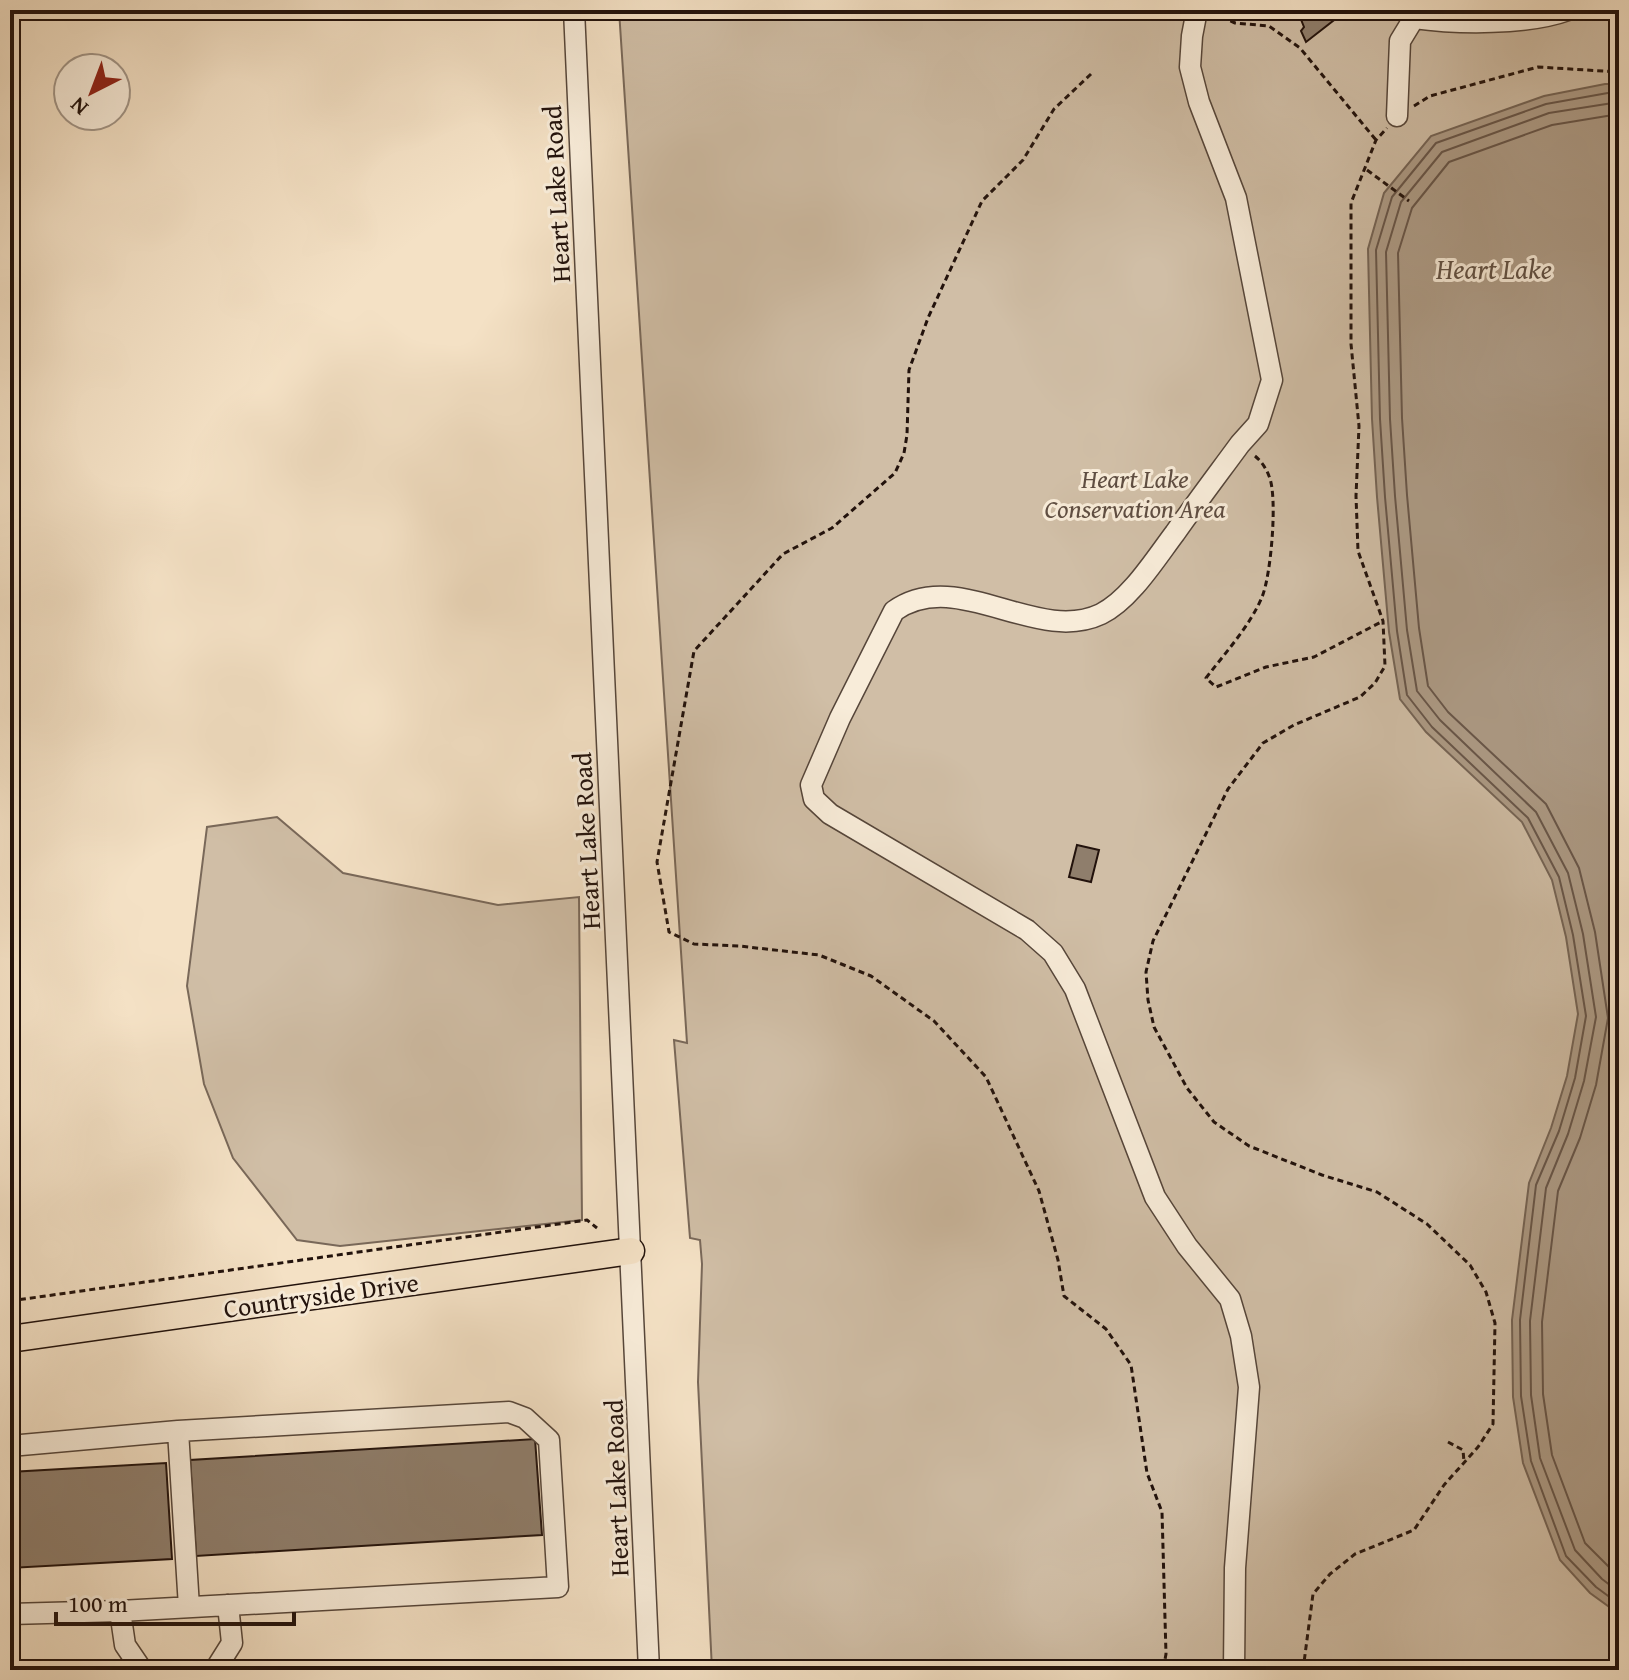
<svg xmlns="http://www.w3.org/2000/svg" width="1629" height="1680" font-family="'Gentium Book Plus',serif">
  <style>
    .green { fill: #d0bea6; stroke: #796859; stroke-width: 2 }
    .water { fill: #ad9b86; stroke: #756455; stroke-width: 2 }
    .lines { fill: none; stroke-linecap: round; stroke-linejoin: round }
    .shore { stroke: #685649; stroke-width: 2 }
    .building { fill: #8f7e6c; stroke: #22120c; stroke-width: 2 }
    .minor-casing { stroke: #56463a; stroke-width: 23 }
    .major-casing { stroke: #22120c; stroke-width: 29 }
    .path { stroke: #22120c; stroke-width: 3; stroke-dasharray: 6 4; stroke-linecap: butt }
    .minor { stroke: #f8ecd9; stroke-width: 20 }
    .major { stroke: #f4e1c5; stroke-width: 26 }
    .labels { text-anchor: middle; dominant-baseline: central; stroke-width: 6; stroke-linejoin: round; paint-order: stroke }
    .street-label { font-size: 26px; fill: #22120c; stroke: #f8ecd9 }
    .park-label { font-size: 26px; font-style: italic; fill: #5f4e42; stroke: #f8ecd9 }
    .water-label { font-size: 28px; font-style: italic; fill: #615043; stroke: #f8ecd9 }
  </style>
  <rect width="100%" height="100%" fill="#f4e1c5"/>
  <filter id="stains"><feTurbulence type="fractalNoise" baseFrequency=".0025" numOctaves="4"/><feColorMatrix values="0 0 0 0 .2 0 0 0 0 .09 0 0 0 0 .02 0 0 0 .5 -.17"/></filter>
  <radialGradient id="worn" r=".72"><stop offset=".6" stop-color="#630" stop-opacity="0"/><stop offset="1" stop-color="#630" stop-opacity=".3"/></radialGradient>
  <!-- green -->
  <path class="green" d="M 619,10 L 1619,10 L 1619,1670 L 712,1670 L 698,1382 L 702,1264 L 700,1240 L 690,1238 L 674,1040 L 687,1043 Z
    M 277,817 L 343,873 L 498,905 L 579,897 L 582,1220 L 340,1246 L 297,1240 L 233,1158 L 204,1084 L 187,986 L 207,827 Z"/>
  <!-- water -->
  <path class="water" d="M 1605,84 L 1619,84 L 1619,1614 L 1590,1593 L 1560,1560 L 1523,1463 L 1513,1397 L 1512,1320 L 1529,1183 L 1551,1128 L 1567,1076 L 1578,1014 L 1566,937 L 1552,880 L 1522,822 L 1426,732 L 1400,699 L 1389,632 L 1377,497 L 1372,419 L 1368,249 L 1384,193 L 1431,136 L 1544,96 Z"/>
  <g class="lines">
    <!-- shore -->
    <path class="shore" d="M 1619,91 L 1546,104 L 1436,143 L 1392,197 L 1376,250 L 1380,419 L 1385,497 L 1397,631 L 1407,695 L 1432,727 L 1528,818 L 1559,877 L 1573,935 L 1586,1016 L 1575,1078 L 1559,1131 L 1536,1185 L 1520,1320 L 1521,1396 L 1531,1461 L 1566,1556 L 1596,1587 L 1619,1604
      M 1619,102 L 1549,113 L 1442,152 L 1401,202 L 1386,252 L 1390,419 L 1395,496 L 1407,630 L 1417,691 L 1440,720 L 1536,812 L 1568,873 L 1583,934 L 1596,1017 L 1584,1081 L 1568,1134 L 1546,1188 L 1530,1321 L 1531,1395 L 1540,1458 L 1575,1550 L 1602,1579 L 1619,1592
      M 1619,114 L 1552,125 L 1449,162 L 1412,208 L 1398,253 L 1402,418 L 1407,495 L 1419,628 L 1428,686 L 1448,712 L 1546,804 L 1579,868 L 1595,932 L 1608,1018 L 1596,1085 L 1580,1138 L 1558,1191 L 1542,1322 L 1543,1394 L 1552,1455 L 1585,1543 L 1619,1577"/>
  </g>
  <!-- building -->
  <path class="building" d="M 1300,10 L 1328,10 L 1338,17 L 1306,42 L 1301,31 L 1304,27 L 1298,12 Z
    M 1077,845 L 1099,850 L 1091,882 L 1069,877 Z
    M 535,1439 L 542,1535 L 196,1556 L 190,1460 Z
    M 166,1463 L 172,1559 L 10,1568 L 10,1472 Z"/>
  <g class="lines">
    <defs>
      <path id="minor" d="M 574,10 L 649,1670
        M 1197,10 L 1192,36 L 1190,67 L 1199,102 L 1236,198 L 1272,380 L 1258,424 L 1240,444 C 1218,474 1196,503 1175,533 C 1156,558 1130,600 1101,614 C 1036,645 957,566 894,611 L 840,718 L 811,785 L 814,799 L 830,814 L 1027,930 L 1053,953 L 1075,989 L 1155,1197 L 1187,1246 L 1230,1299 L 1241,1336 L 1249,1387 L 1235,1568 L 1234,1670
        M 1397,116 L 1400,41 L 1414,18 C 1458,24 1527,25 1568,10
        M 178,1431 L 189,1607
        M 10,1446 L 178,1431 L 509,1412 L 525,1418 L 549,1440 L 558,1587 L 120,1611 L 10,1614
        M 120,1611 L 125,1645 L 142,1670
        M 215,1670 L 232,1643 L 228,1605"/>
      <path id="major" d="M 10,1339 L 631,1251"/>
    </defs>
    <!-- minor casing -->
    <use href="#minor" class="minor-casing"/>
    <!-- major casing -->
    <use href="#major" class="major-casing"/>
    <!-- path -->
    <path class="path" d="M 1212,13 L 1235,23 L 1269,26 L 1300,48 L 1376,140
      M 1091,74 L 1054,109 L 1023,160 L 982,201 L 928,318 L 909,370 L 907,435 L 904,453 L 895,473 L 832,528 L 783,554 L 694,651 L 657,862 L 669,932 L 694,944 L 739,946 L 819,955 L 871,976 L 934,1021 L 986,1077 L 1039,1191 L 1058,1260 L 1064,1296 L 1106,1329 L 1131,1365 L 1147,1473 L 1162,1512 L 1166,1654 L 1163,1670
      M 1414,106 L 1430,96 L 1538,67 L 1619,72
      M 1367,170 L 1409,201
      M 1255,456 C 1261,461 1266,468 1269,476 C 1278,496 1271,576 1262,597 C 1250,626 1225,653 1206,678 L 1216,687 L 1266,667 L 1314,657 L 1383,621
      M 10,1301 L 587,1220 L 597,1228
      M 1448,1442 L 1463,1450 L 1464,1462
      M 1303,1670 L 1313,1594 L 1330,1574 L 1355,1554 L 1414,1530 L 1444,1485 L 1478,1447 L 1493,1424 L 1495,1323 L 1486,1292 L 1470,1265 L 1427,1224 L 1377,1192 L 1322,1175 L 1249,1146 L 1214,1122 L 1187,1088 L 1154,1027 L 1148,1000 L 1146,972 L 1153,941 L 1228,789 L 1263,743 L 1294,725 L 1360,697 L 1375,683 L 1385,666 L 1383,621 L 1358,551 L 1356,496 L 1359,426 L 1351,344 L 1351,203 L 1376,140 L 1387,128"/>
    <!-- minor -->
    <use href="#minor" class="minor"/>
    <!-- major -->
    <use href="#major" class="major"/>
  </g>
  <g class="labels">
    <!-- street labels -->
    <g class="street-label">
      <text transform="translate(556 194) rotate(-93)">Heart Lake Road</text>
      <text transform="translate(586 841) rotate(-93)">Heart Lake Road</text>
      <text transform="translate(321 1295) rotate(-8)">Countryside Drive</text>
      <text transform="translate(616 1488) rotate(-92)">Heart Lake Road</text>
    </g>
    <!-- park labels -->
    <g class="park-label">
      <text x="1135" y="478">Heart Lake<tspan x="1135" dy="30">Conservation Area</tspan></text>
    </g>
    <!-- water labels -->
    <g class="water-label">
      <text x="1494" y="268">Heart Lake</text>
    </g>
  </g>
  <!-- margin -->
  <rect width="1629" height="1680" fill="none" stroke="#f4e1c5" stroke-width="40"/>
  <rect x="12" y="12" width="1605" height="1656" fill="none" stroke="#22120c" stroke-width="4"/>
  <rect x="20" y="20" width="1589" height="1640" fill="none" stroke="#22120c" stroke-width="2"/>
  <!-- north arrow -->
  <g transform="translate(92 92) rotate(222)"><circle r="38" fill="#f8ecd9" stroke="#a29587" stroke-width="2"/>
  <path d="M0-6L14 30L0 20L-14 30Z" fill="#8f2418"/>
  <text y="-12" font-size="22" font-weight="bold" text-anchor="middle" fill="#22120c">N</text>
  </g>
  <!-- scale -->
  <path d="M56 1612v12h238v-12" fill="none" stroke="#22120c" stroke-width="4"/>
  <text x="68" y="1612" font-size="24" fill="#22120c" stroke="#f8ecd9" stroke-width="6" paint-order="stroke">100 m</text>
  <rect width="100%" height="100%" filter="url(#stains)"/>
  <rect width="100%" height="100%" fill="url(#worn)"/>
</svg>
